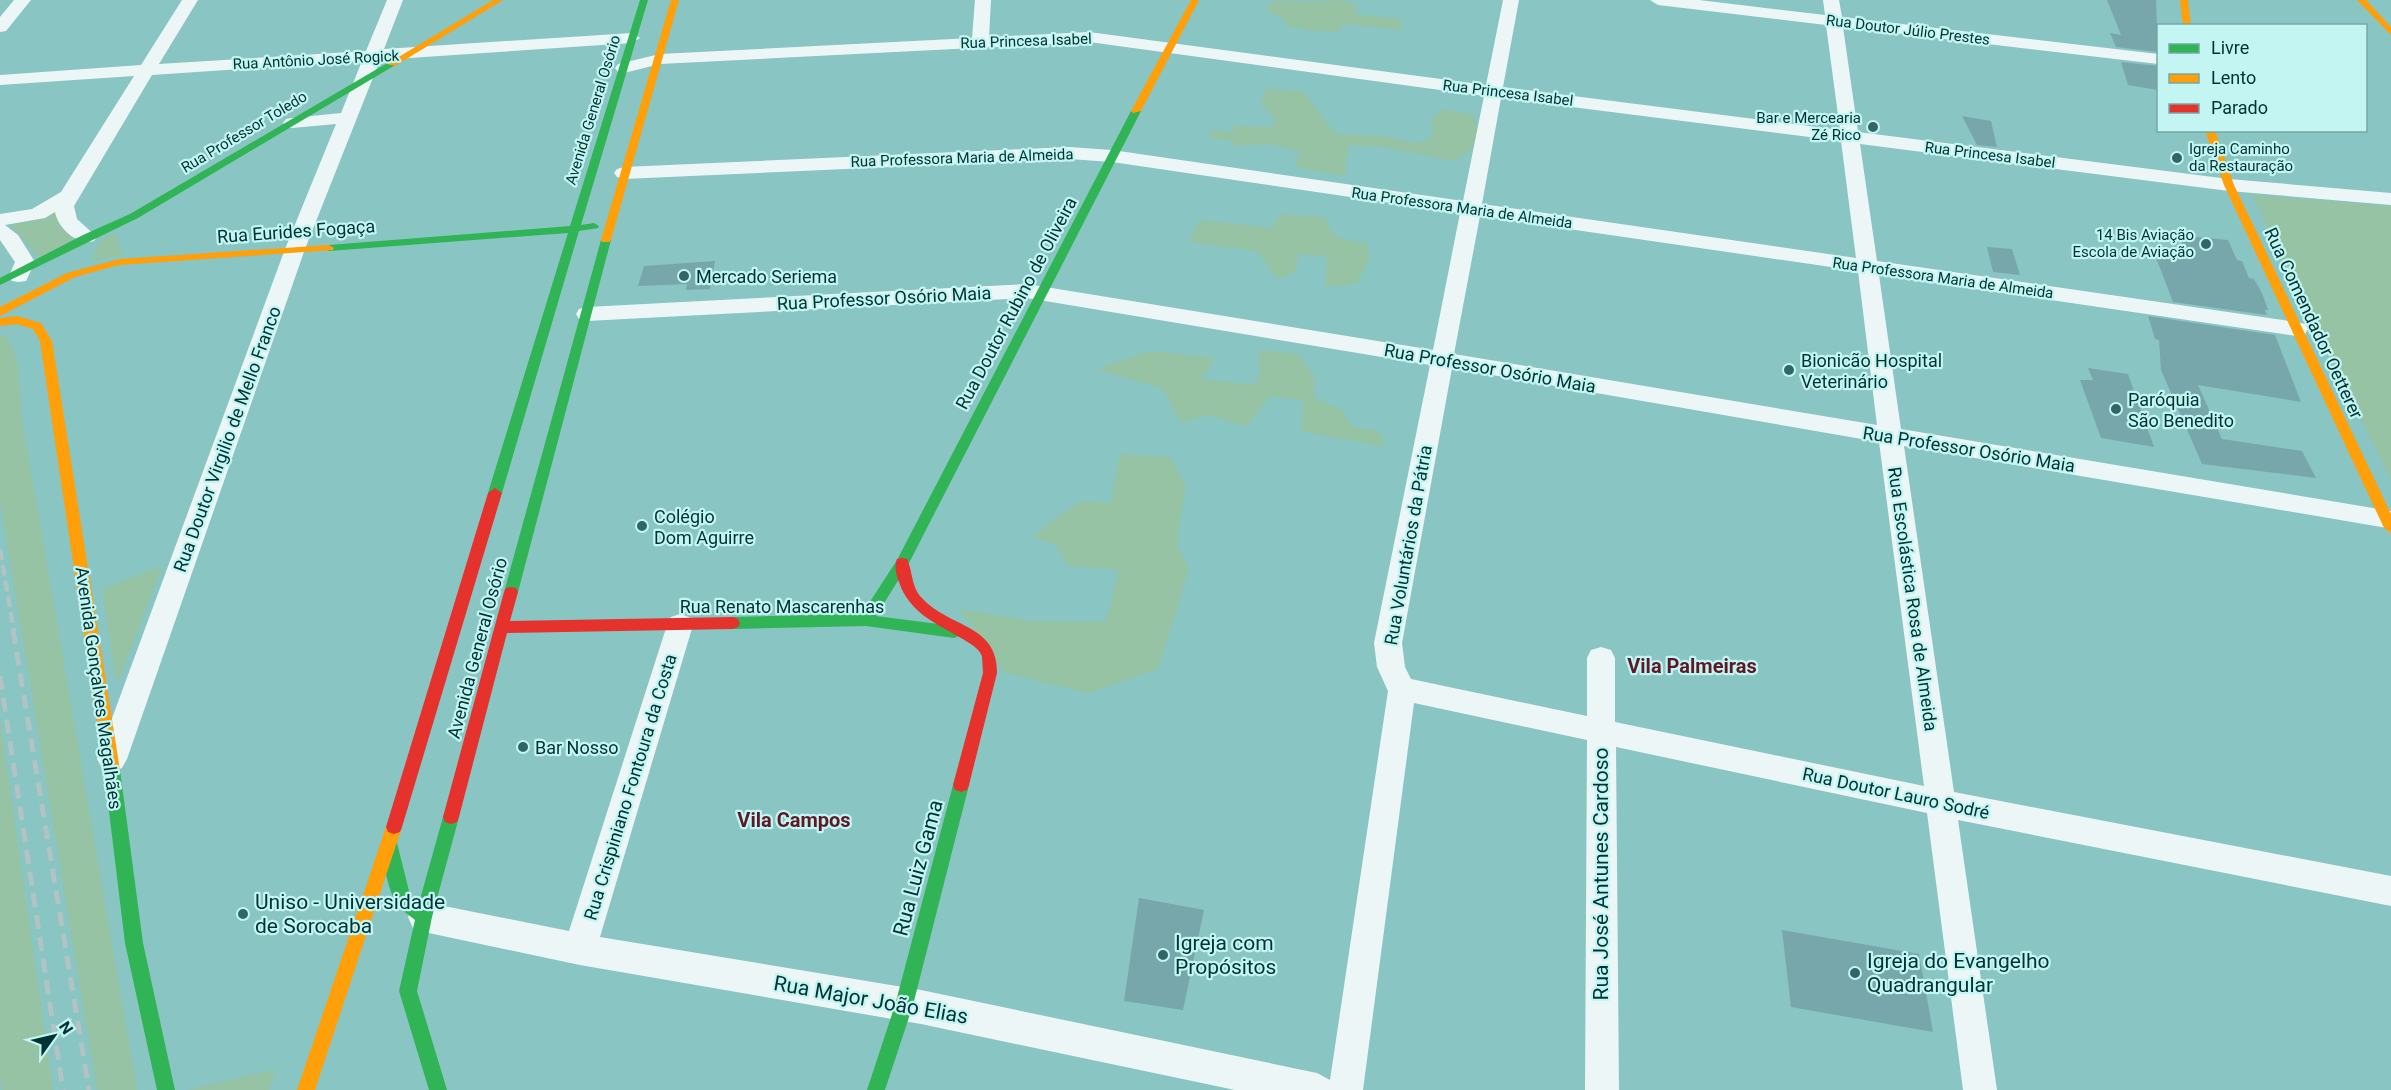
<svg xmlns="http://www.w3.org/2000/svg" width="2391" height="1090" font-family="Roboto,sans-serif">
  <style>
    .green { fill: #95c3a3 }
    .building { fill: #77a7ab }
    .lines { fill: none; stroke-linecap: round; stroke-linejoin: round }
    .street { fill: #edf6f6; fill-rule: evenodd }
    .fast { fill: #30b455; fill-rule: evenodd }
    .slow { fill: #ff9f0a; fill-rule: evenodd }
    .jam { fill: #e5322d; fill-rule: evenodd }
    .rail-far1 { stroke: #b1c3c3; stroke-width: 4.5; stroke-dasharray: 11 5; stroke-linecap: butt }
    .rail { stroke: #b1c3c3; stroke-width: 5; stroke-dasharray: 14 8; stroke-linecap: butt }
    .poi-dot { fill: #306766; stroke: #c3f5f3; stroke-width: 2 }
    .labels { text-anchor: middle; dominant-baseline: central; stroke-width: 4.5; stroke-linejoin: round; paint-order: stroke }
    .far-street-label { font-size: 15px; fill: #003434; stroke: #c3f5f3 }
    .far-poi-label { font-size: 15px; fill: #003434; stroke: #c3f5f3; text-anchor: end }
    .street-label { font-size: 18px; fill: #003434; stroke: #c3f5f3 }
    .poi-label { font-size: 18px; fill: #003434; stroke: #c3f5f3; text-anchor: start }
    .neighbourhood-label { font-size: 20px; font-weight: bold; fill: #5e1926; stroke: #c3f5f3 }
    .near-street-label { font-size: 21px; fill: #003434; stroke: #c3f5f3 }
    .near-poi-label { font-size: 21px; fill: #003434; stroke: #c3f5f3; text-anchor: start }
  </style>
  <rect width="100%" height="100%" fill="#89c5c3"/>
  <!-- green -->
  <path class="green" d="M 1278,0 L 1306,2 L 1341,0 L 1357,5 L 1356,14 L 1400,19 L 1403,30 L 1343,24 L 1336,32 L 1314,31 L 1285,25 L 1283,19 L 1269,12 L 1266,7 Z
    M 1264,89 L 1303,92 L 1336,134 L 1380,136 L 1416,143 L 1429,140 L 1433,131 L 1432,119 L 1443,109 L 1473,115 L 1483,141 L 1454,161 L 1379,146 L 1348,146 L 1345,176 L 1295,167 L 1300,151 L 1268,144 L 1234,146 L 1231,141 L 1210,137 L 1211,130 L 1233,132 L 1235,126 L 1274,127 L 1274,117 L 1261,104 Z
    M 2252,195 L 2391,206 L 2391,480 Z
    M 57,210 L 59,224 L 74,239 L 40,258 L 9,224 L 28,222 Z
    M 1281,214 L 1326,217 C 1330,242 1348,239 1369,244 L 1368,261 L 1357,284 L 1325,287 L 1327,256 L 1300,254 L 1294,273 L 1277,279 L 1257,251 L 1189,242 L 1199,220 L 1272,228 Z
    M 112,234 L 117,235 L 118,243 L 125,254 L 92,261 C 96,248 99,238 112,234 Z
    M 0,335 L 6,335 L 17,360 L 22,419 L 137,1090 L 97,1090 L 0,501 Z
    M 1260,350 L 1299,354 L 1315,378 L 1314,397 L 1342,410 L 1352,427 L 1380,431 L 1384,447 L 1301,431 L 1303,400 L 1271,396 L 1246,426 L 1207,415 L 1181,423 L 1163,389 L 1096,369 L 1150,351 L 1215,358 L 1201,379 L 1254,385 L 1259,377 Z
    M 1120,454 L 1171,457 L 1186,488 L 1179,525 L 1177,547 L 1189,568 L 1158,669 L 1088,693 L 1004,672 L 959,609 L 1031,621 L 1106,622 L 1119,570 L 1068,566 L 1056,545 L 1032,536 L 1081,501 L 1111,503 Z
    M 162,566 L 120,678 L 116,679 L 102,589 Z
    M 0,719 L 53,1090 L 2,1090 L 0,1077 Z
    M 276,1069 L 269,1090 L 188,1090 Z"/>
  <!-- building -->
  <path class="building" d="M 2107,0 L 2156,0 L 2158,52 L 2116,47 L 2110,33 L 2121,35 Z
    M 2121,62 L 2158,66 L 2158,90 L 2128,85 Z
    M 1962,116 L 1991,121 L 1997,147 L 1977,145 Z
    M 2186,236 L 2228,240 L 2237,260 L 2242,261 L 2249,278 L 2254,279 L 2262,293 L 2268,310 L 2265,310 L 2267,315 L 2173,302 L 2152,247 L 2180,252 L 2177,248 L 2185,248 L 2179,238 L 2188,239 Z
    M 1987,247 L 2012,249 L 2020,275 L 1993,272 Z
    M 715,261 L 710,289 L 686,290 L 687,284 L 638,286 L 644,266 Z
    M 2148,316 L 2275,335 L 2301,402 L 2198,385 L 2222,439 L 2302,451 L 2316,478 L 2202,464 L 2161,370 L 2159,340 L 2155,339 Z
    M 2088,368 L 2128,374 L 2154,447 L 2101,438 L 2080,380 L 2093,380 Z
    M 1139,898 L 1204,910 L 1183,1010 L 1124,1001 Z
    M 1782,930 L 1919,954 L 1933,1032 L 1791,1007 Z"/>
  <g class="lines">
    <!-- street -->
    <path class="street" d="M 14,0 L 31,0 L 6,31 L 0,32 L 0,17 Z
      M 182,0 L 198,0 L 159,64 L 366,51 L 387,0 L 403,0 L 384,49 L 632,33 L 640,38 L 632,43 L 380,60 L 305,249 L 127,759 L 122,768 L 112,772 L 102,768 L 97,759 L 285,249 L 336,124 L 292,128 L 286,127 L 283,123 L 286,119 L 292,118 L 341,113 L 362,61 L 152,75 L 74,206 L 77,219 L 97,237 L 94,241 C 77,246 58,228 55,212 L 45,218 L 5,225 L 18,235 L 35,262 L 26,281 L 19,282 L 12,281 L 9,276 L 15,262 L 0,240 L 0,214 L 32,209 L 61,192 L 134,76 L 0,85 L 0,75 L 141,65 Z
      M 975,0 L 991,0 L 989,37 L 1089,32 L 1486,85 L 1503,0 L 1519,0 L 1503,87 L 1840,130 L 1826,25 L 1658,5 L 1650,0 L 1699,0 L 1825,15 L 1823,0 L 1839,0 L 1842,17 L 2158,54 L 2158,64 L 1843,27 L 1858,132 L 2229,179 L 2391,193 L 2391,205 L 2229,191 L 1860,144 L 1877,261 L 2297,322 L 2305,324 L 2308,329 L 2305,334 L 2297,336 L 1879,275 L 1901,429 L 2391,511 L 2391,527 L 2387,528 L 1904,446 L 1954,792 L 2391,876 L 2391,906 L 1958,820 L 1997,1090 L 1963,1090 L 1927,813 L 1616,747 L 1619,1090 L 1585,1090 L 1587,740 L 1414,703 L 1363,1090 L 1235,1090 L 921,1024 L 580,965 L 424,932 L 413,928 L 408,917 L 413,906 L 424,902 L 569,931 L 667,625 L 671,617 L 680,614 L 689,617 L 693,625 L 600,937 L 921,990 L 1317,1073 L 1330,1080 L 1388,691 L 1377,667 L 1374,643 L 1430,365 L 1027,298 L 587,321 L 579,319 L 576,314 L 579,309 L 587,307 L 1027,284 L 1433,350 L 1460,213 L 1112,162 L 1069,159 L 624,179 L 617,177 L 614,173 L 617,169 L 624,167 L 1069,147 L 1112,150 L 1463,201 L 1484,96 L 1089,42 L 660,64 L 624,73 L 618,72 L 615,68 L 618,64 L 660,54 L 972,38 ZM 1501,98 L 1841,141 L 1856,258 L 1482,204 ZM 1480,216 L 1858,271 L 1877,425 L 1454,354 ZM 1452,368 L 1879,442 L 1924,786 L 1615,722 L 1615,658 L 1611,650 L 1601,647 L 1591,650 L 1587,658 L 1587,716 L 1411,679 L 1405,667 L 1402,643 Z"/>
    <!-- fast -->
    <path class="fast" d="M 640,0 L 648,0 L 581,225 L 594,223 L 599,226 L 598,228 L 579,231 L 502,493 L 495,498 L 488,493 L 568,233 L 329,251 L 324,248 L 329,245 L 570,226 Z
      M 389,62 L 397,64 L 138,218 L 0,285 L 0,278 L 83,235 L 130,214 Z
      M 1136,108 L 1141,111 L 909,563 L 876,616 L 954,626 L 959,628 L 961,632 L 959,636 L 954,638 L 866,626 L 733,629 L 728,627 L 726,623 L 728,619 L 733,617 L 862,614 L 897,560 L 1131,111 Z
      M 606,237 L 611,240 L 518,592 L 516,596 L 506,596 L 504,592 L 601,240 Z
      M 112,763 L 117,765 L 120,770 L 143,943 L 175,1090 L 157,1090 L 125,943 L 104,770 L 107,765 Z
      M 961,778 L 967,780 L 969,785 L 913,1005 L 885,1090 L 867,1090 L 895,1005 L 953,785 L 955,780 Z
      M 451,810 L 457,812 L 459,817 L 432,917 L 417,991 L 447,1090 L 429,1090 L 399,991 L 415,920 C 409,915 401,910 397,904 C 389,894 379,850 384,839 L 390,837 L 396,839 L 410,895 L 419,903 L 443,817 L 445,812 Z"/>
    <!-- slow -->
    <path class="slow" d="M 493,0 L 503,0 L 395,66 L 387,64 Z
      M 671,0 L 679,0 L 611,240 L 610,242 L 602,242 L 601,240 Z
      M 1191,0 L 1199,0 L 1141,111 L 1133,113 L 1131,111 Z
      M 2180,0 L 2188,0 L 2191,26 L 2183,26 Z
      M 2357,0 L 2366,0 L 2391,27 L 2391,35 Z
      M 2205,130 L 2215,130 L 2234,185 L 2391,514 L 2391,533 L 2384,528 L 2224,185 Z
      M 329,245 L 334,248 L 333,250 L 119,265 L 75,277 L 0,316 L 0,307 L 67,273 L 119,259 Z
      M 17,316 L 41,323 L 52,341 L 120,770 L 117,775 L 112,777 L 107,775 L 104,770 L 40,341 L 33,329 L 17,324 L 0,326 L 0,318 Z
      M 394,820 L 400,822 L 402,827 L 315,1090 L 297,1090 L 386,827 L 388,822 Z"/>
    <!-- jam -->
    <path class="jam" d="M 495,488 L 502,493 L 402,827 L 400,832 L 394,834 L 388,832 L 386,827 L 488,493 Z
      M 902,558 L 907,559 C 913,572 911,587 922,598 C 949,628 998,624 997,673 L 969,785 L 967,790 L 961,792 L 955,790 L 953,785 L 983,673 L 982,656 C 978,647 969,643 961,638 C 935,623 909,612 899,582 C 896,575 894,566 897,559 Z
      M 511,587 L 516,588 L 518,592 L 510,621 L 733,617 L 738,619 L 740,623 L 738,627 L 733,629 L 507,633 L 459,817 L 457,822 L 451,824 L 445,822 L 443,817 L 504,592 L 506,588 Z"/>
    <!-- rail-far1 -->
    <path class="rail-far1" d="M 0,549 L 14,632"/>
    <!-- rail -->
    <path class="rail" d="M 13,630 L 89,1090
      M 0,676 L 63,1090"/>
  </g>
  <!-- markers -->
  <g class="poi-dot">
    <circle cx="1873" cy="127" r="6"/>
    <circle cx="2177" cy="158" r="6"/>
    <circle cx="2206" cy="244" r="6"/>
    <circle cx="684" cy="276" r="6"/>
    <circle cx="1789" cy="370" r="6"/>
    <circle cx="2116" cy="409" r="6"/>
    <circle cx="642" cy="526" r="6"/>
    <circle cx="523" cy="747" r="6"/>
    <circle cx="243" cy="914" r="6"/>
    <circle cx="1163" cy="955" r="6"/>
    <circle cx="1855" cy="973" r="6"/>
  </g>
  <g class="labels">
    <!-- far-street labels -->
    <g class="far-street-label">
      <text transform="translate(1908 30) rotate(7)">Rua Doutor Júlio Prestes</text>
      <text transform="translate(1026 41) rotate(-2)">Rua Princesa Isabel</text>
      <text transform="translate(316 60) rotate(-3)">Rua Antônio José Rogick</text>
      <text transform="translate(1508 93) rotate(7)">Rua Princesa Isabel</text>
      <text transform="translate(593 110) rotate(-73)">Avenida General Osório</text>
      <text transform="translate(244 132) rotate(-31)">Rua Professor Toledo</text>
      <text transform="translate(1990 155) rotate(7)">Rua Princesa Isabel</text>
      <text transform="translate(962 158) rotate(-2)">Rua Professora Maria de Almeida</text>
      <text transform="translate(1462 208) rotate(8)">Rua Professora Maria de Almeida</text>
      <text transform="translate(1943 278) rotate(8)">Rua Professora Maria de Almeida</text>
    </g>
    <!-- far-poi labels -->
    <g class="far-poi-label">
      <text x="1861" y="118">Bar e Mercearia<tspan x="1861" dy="17">Zé Rico</tspan></text>
      <text x="2189" y="149" text-anchor="start">Igreja Caminho<tspan x="2189" dy="17">da Restauração</tspan></text>
      <text x="2194" y="235">14 Bis Aviação<tspan x="2194" dy="17">Escola de Aviação</tspan></text>
    </g>
    <!-- street labels -->
    <g class="street-label">
      <text transform="translate(296 231) rotate(-4)">Rua Eurides Fogaça</text>
      <text transform="translate(884 298) rotate(-3)">Rua Professor Osório Maia</text>
      <text transform="translate(1016 303) rotate(-62)">Rua Doutor Rubino de Oliveira</text>
      <text transform="translate(2314 323) rotate(65)">Rua Comendador Oetterer</text>
      <text transform="translate(1490 368) rotate(10)">Rua Professor Osório Maia</text>
      <text transform="translate(227 439) rotate(-70)">Rua Doutor Virgilio de Mello Franco</text>
      <text transform="translate(1969 449) rotate(9)">Rua Professor Osório Maia</text>
      <text transform="translate(1408 545) rotate(-80)">Rua Voluntários da Pátria</text>
      <text transform="translate(1913 599) rotate(82)">Rua Escolástica Rosa de Almeida</text>
      <text x="782" y="606">Rua Renato Mascarenhas</text>
      <text transform="translate(477 648) rotate(-75)">Avenida General Osório</text>
      <text transform="translate(99 688) rotate(82)">Avenida Gonçalves Magalhães</text>
      <text transform="translate(630 787) rotate(-73)">Rua Crispiniano Fontoura da Costa</text>
      <text transform="translate(1896 793) rotate(12)">Rua Doutor Lauro Sodré</text>
    </g>
    <!-- poi labels -->
    <g class="poi-label">
      <text x="696" y="276">Mercado Seriema</text>
      <text x="1801" y="360">Bionicão Hospital<tspan x="1801" dy="21">Veterinário</tspan></text>
      <text x="2128" y="399">Paróquia<tspan x="2128" dy="21">São Benedito</tspan></text>
      <text x="654" y="516">Colégio<tspan x="654" dy="21">Dom Aguirre</tspan></text>
      <text x="535" y="747">Bar Nosso</text>
    </g>
    <!-- neighbourhood labels -->
    <g class="neighbourhood-label">
      <text x="1692" y="666">Vila Palmeiras</text>
      <text x="794" y="820">Vila Campos</text>
    </g>
    <!-- near-street labels -->
    <g class="near-street-label">
      <text transform="translate(918 868) rotate(-75)">Rua Luiz Gama</text>
      <text transform="translate(1601 874) rotate(-90)">Rua José Antunes Cardoso</text>
      <text transform="translate(871 1000) rotate(10)">Rua Major João Elias</text>
    </g>
    <!-- near-poi labels -->
    <g class="near-poi-label">
      <text x="255" y="902">Uniso - Universidade<tspan x="255" dy="24">de Sorocaba</tspan></text>
      <text x="1175" y="943">Igreja com<tspan x="1175" dy="24">Propósitos</tspan></text>
      <text x="1867" y="961">Igreja do Evangelho<tspan x="1867" dy="24">Quadrangular</tspan></text>
    </g>
  </g>
  <!-- legend -->
  <rect x="2157" y="24" width="210" height="108" fill="#c3f5f3" stroke="#75a8a7" stroke-width="1.5"/>
  <rect x="2169" y="44" width="30" height="9" fill="#30b455" stroke="#75a8a7" stroke-width="1.5"/>
  <text x="2211" y="54" font-size="18" fill="#003434">Livre</text>
  <rect x="2169" y="74" width="30" height="9" fill="#ff9f0a" stroke="#75a8a7" stroke-width="1.5"/>
  <text x="2211" y="84" font-size="18" fill="#003434">Lento</text>
  <rect x="2169" y="104" width="30" height="9" fill="#e5322d" stroke="#75a8a7" stroke-width="1.5"/>
  <text x="2211" y="114" font-size="18" fill="#003434">Parado</text>
  <!-- north arrow -->
  <g transform="translate(54 1036) rotate(56)" stroke="#c3f5f3" stroke-width="4.5" paint-order="stroke">
  <path d="M0-4.5L10 22L0 15L-10 22Z" fill="#003434"/>
  <text y="-9" font-size="16" font-weight="bold" text-anchor="middle" fill="#003434">N</text>
  </g>
</svg>
